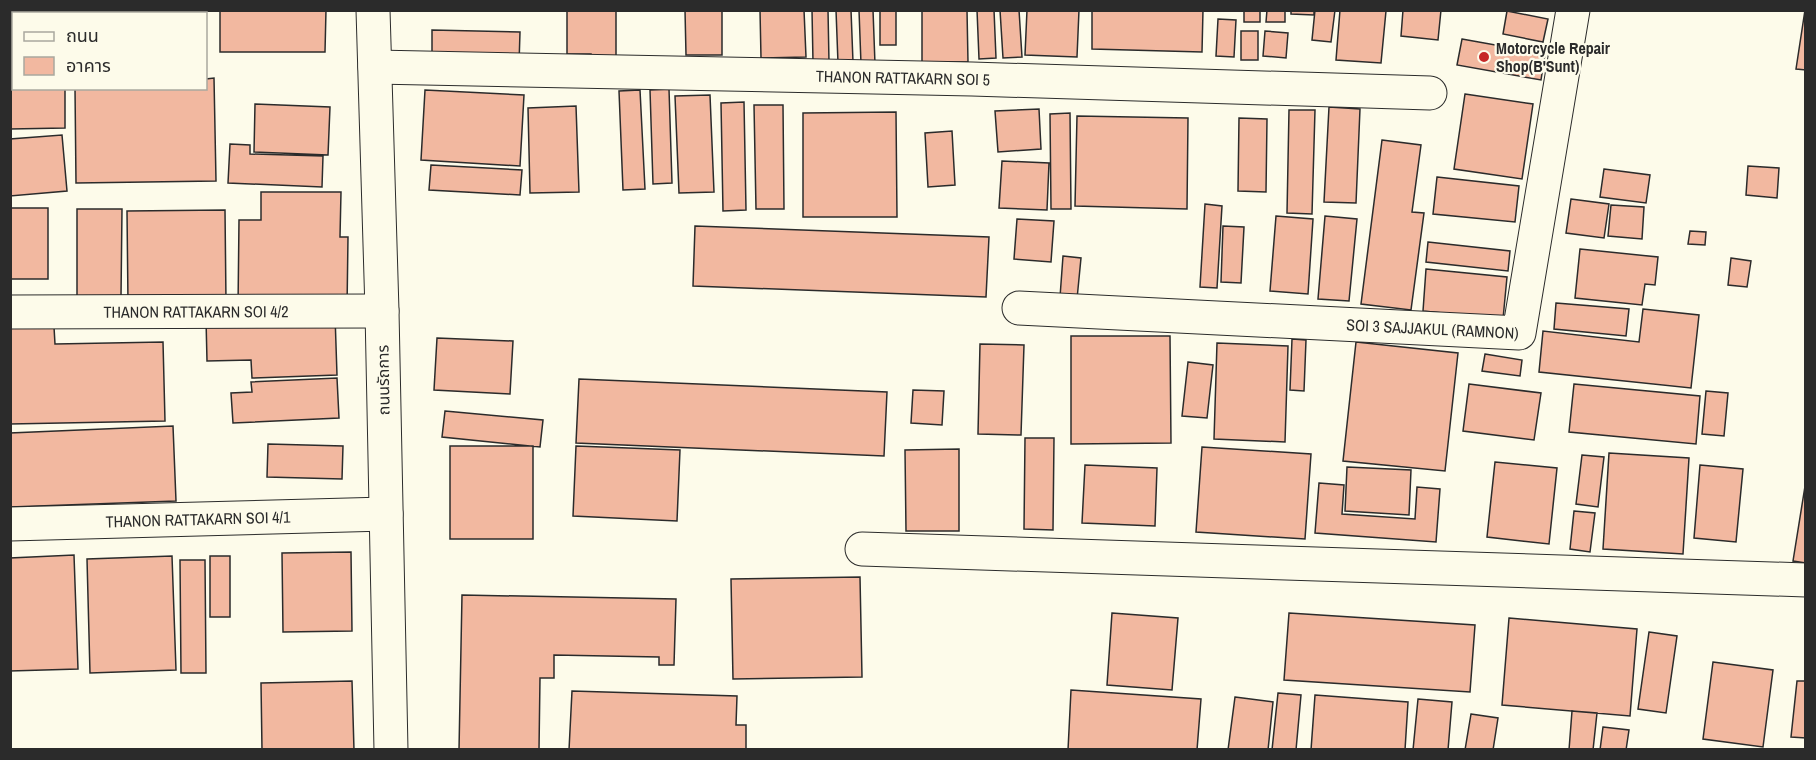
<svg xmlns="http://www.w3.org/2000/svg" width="1816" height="760" font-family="'Archivo Narrow','Noto Sans Thai',sans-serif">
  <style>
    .building { fill: #f2b8a0; stroke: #2b2b2b; stroke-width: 1.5 }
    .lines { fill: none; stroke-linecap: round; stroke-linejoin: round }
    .minor-casing { stroke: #2b2b2b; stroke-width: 35 }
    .tertiary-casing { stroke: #2b2b2b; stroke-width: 35 }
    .minor { stroke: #fdfbea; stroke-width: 33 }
    .tertiary { stroke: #fdfbea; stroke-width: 33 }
    .poi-dot { fill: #c62828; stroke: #fdfbea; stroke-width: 2 }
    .labels { text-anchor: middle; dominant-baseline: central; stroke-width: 4.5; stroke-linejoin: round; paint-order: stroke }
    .poi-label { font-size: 16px; font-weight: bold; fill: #2b2b2b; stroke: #fdfbea; text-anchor: start }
    .street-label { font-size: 16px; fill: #2b2b2b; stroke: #fdfbea }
  </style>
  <rect width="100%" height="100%" fill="#fdfbea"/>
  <!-- building -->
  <path class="building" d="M 10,10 L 59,10 L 59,14 L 14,14 L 14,28 L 10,28 Z
    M 220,10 L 326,10 L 325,52 L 220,52 Z
    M 567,10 L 616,10 L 616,62 L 591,62 L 591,54 L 567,54 Z
    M 685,10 L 722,10 L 722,55 L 686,55 Z
    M 760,10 L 804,10 L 806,57 L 761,58 Z
    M 812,10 L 828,10 L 829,62 L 813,62 Z
    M 836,10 L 851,10 L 853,62 L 838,63 Z
    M 859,10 L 873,10 L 875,64 L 861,64 Z
    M 880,10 L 896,10 L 896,45 L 880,45 Z
    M 922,10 L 967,10 L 968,62 L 922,62 Z
    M 977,10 L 994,10 L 996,58 L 979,59 Z
    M 1000,10 L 1019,10 L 1022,57 L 1003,58 Z
    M 1027,10 L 1079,10 L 1077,57 L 1025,55 Z
    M 1092,10 L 1203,10 L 1202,52 L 1092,49 Z
    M 1244,10 L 1260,10 L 1260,22 L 1244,22 Z
    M 1267,10 L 1285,10 L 1285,22 L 1266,22 Z
    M 1291,10 L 1314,10 L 1314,15 L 1291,14 Z
    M 1315,10 L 1335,10 L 1331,42 L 1312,40 Z
    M 1340,10 L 1386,11 L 1381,63 L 1336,60 Z
    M 1403,10 L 1441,10 L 1438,40 L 1401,36 Z
    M 1805,10 L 1806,10 L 1806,70 L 1796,69 Z
    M 1507,11 L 1548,19 L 1543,42 L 1503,34 Z
    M 1218,19 L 1236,20 L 1234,57 L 1216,56 Z
    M 432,30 L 520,32 L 519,64 L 432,62 Z
    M 1241,31 L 1258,31 L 1258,60 L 1241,60 Z
    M 1265,31 L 1288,33 L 1286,58 L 1263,56 Z
    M 1462,39 L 1545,54 L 1541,80 L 1457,65 Z
    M 214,78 L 216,181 L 76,183 L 75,88 L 206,88 L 206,79 Z
    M 10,80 L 14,80 L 14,88 L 65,88 L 65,128 L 10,129 Z
    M 669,89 L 672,183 L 653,184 L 650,90 Z
    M 425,90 L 524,95 L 520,166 L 421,160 Z
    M 640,90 L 645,189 L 623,190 L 619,91 Z
    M 1465,94 L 1533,104 L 1522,179 L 1454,169 Z
    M 710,95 L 714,192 L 679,193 L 675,96 Z
    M 744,102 L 746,210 L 723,211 L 721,103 Z
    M 255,104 L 330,107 L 328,155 L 254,152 Z
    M 754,105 L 783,105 L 784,209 L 756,209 Z
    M 576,106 L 579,192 L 530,193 L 528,108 Z
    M 1329,107 L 1360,109 L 1356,203 L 1324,202 Z
    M 1039,109 L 1041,149 L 998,152 L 995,111 Z
    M 1289,110 L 1315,110 L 1312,214 L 1287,213 Z
    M 896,112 L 897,217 L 803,217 L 803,113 Z
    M 1070,113 L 1071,209 L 1051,209 L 1050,114 Z
    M 1077,116 L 1188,118 L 1187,209 L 1075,206 Z
    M 1239,118 L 1267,119 L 1266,192 L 1238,191 Z
    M 952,131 L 955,185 L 928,187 L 925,133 Z
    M 62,135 L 67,191 L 10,196 L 10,139 Z
    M 1382,140 L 1421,145 L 1412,212 L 1424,213 L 1411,310 L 1361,304 Z
    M 230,144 L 250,145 L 250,154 L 323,156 L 322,187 L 228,183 Z
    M 1002,161 L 1049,163 L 1047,210 L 999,208 Z
    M 431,165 L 522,170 L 520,195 L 429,190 Z
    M 1748,166 L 1779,168 L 1777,198 L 1746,195 Z
    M 1604,169 L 1650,175 L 1646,203 L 1600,197 Z
    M 1437,177 L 1519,186 L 1515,222 L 1433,214 Z
    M 261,192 L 341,192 L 340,237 L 348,237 L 347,309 L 238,308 L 239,220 L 261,220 Z
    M 1571,199 L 1609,204 L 1604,238 L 1566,233 Z
    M 1205,204 L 1222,206 L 1217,288 L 1200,287 Z
    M 1611,205 L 1644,207 L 1642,239 L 1608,236 Z
    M 10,208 L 48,208 L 48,279 L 10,279 Z
    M 77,209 L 122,209 L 121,297 L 77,297 Z
    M 225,210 L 226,302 L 128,303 L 127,211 Z
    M 1276,216 L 1313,219 L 1308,294 L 1270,291 Z
    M 1325,216 L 1357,219 L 1349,301 L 1318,299 Z
    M 1017,219 L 1054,221 L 1051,262 L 1014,259 Z
    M 695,226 L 989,237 L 986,297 L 693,286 Z
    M 1223,226 L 1244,227 L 1241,283 L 1221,282 Z
    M 1690,231 L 1706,232 L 1705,245 L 1688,244 Z
    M 1428,242 L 1510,251 L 1508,271 L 1426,262 Z
    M 1580,249 L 1658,257 L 1655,285 L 1645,284 L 1642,305 L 1575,298 Z
    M 1063,256 L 1081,258 L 1077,299 L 1060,297 Z
    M 1731,258 L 1751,261 L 1747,287 L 1728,285 Z
    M 1426,269 L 1507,277 L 1503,319 L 1423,311 Z
    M 1556,303 L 1629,309 L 1626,336 L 1554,329 Z
    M 1643,309 L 1699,315 L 1691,388 L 1539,372 L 1543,331 L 1639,342 Z
    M 335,315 L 337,375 L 252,378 L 251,360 L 207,361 L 206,319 Z
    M 54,327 L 55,344 L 163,342 L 165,421 L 10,424 L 10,328 Z
    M 1071,336 L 1170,336 L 1171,443 L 1071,444 Z
    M 437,338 L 513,341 L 510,394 L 434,390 Z
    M 1292,339 L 1306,340 L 1304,391 L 1290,390 Z
    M 1356,342 L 1458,353 L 1445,471 L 1343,461 Z
    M 1217,343 L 1288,346 L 1285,442 L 1214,439 Z
    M 980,344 L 1024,345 L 1021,435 L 978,434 Z
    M 1485,354 L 1522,360 L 1520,376 L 1482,371 Z
    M 1188,362 L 1213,365 L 1207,418 L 1182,416 Z
    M 337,378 L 339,418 L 233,423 L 231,393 L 252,392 L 251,382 Z
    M 579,379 L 887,392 L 884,456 L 576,443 Z
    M 1469,384 L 1541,393 L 1534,440 L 1463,431 Z
    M 1574,384 L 1700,396 L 1696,444 L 1569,432 Z
    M 913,390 L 944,391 L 942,425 L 911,423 Z
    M 1706,391 L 1728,393 L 1724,436 L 1702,434 Z
    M 445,411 L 543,420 L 540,447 L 442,437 Z
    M 173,426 L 176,501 L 10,507 L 10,433 Z
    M 1025,438 L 1054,438 L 1053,530 L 1024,529 Z
    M 268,444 L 343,446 L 342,479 L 267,477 Z
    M 450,446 L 533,446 L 533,539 L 450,539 Z
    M 576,446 L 680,450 L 677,521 L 573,516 Z
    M 1202,447 L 1311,454 L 1305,539 L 1196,532 Z
    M 959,449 L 959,531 L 906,531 L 905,450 Z
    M 1609,453 L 1689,458 L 1683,554 L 1603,549 Z
    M 1582,455 L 1604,457 L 1598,507 L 1576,504 Z
    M 1495,462 L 1557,468 L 1549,544 L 1487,537 Z
    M 1085,465 L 1157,468 L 1155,526 L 1082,523 Z
    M 1700,465 L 1743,469 L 1736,542 L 1694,538 Z
    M 1347,467 L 1411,470 L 1409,515 L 1345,511 Z
    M 1806,480 L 1806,563 L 1793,561 Z
    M 1319,483 L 1344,485 L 1342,514 L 1415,519 L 1417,487 L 1440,489 L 1436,542 L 1315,533 Z
    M 1574,511 L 1595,513 L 1590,552 L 1570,549 Z
    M 351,552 L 352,631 L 283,632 L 282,553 Z
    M 74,555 L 78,669 L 10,671 L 10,558 Z
    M 172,556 L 176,670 L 90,673 L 87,559 Z
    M 210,556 L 230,556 L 230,617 L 210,617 Z
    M 180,560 L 205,560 L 206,673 L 181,673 Z
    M 860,577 L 862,677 L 733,679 L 731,579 Z
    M 462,595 L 676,599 L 674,665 L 659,665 L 659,657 L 554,655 L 554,678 L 540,678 L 539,750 L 459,750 Z
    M 1112,613 L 1178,618 L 1172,690 L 1107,685 Z
    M 1289,613 L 1475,625 L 1470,692 L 1284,680 Z
    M 1509,618 L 1637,629 L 1630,716 L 1502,705 Z
    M 1649,632 L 1677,636 L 1666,713 L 1638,709 Z
    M 1713,662 L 1773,670 L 1763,747 L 1703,739 Z
    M 352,681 L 354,750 L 262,750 L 261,683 Z
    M 1797,681 L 1806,681 L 1806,738 L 1791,737 Z
    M 1071,690 L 1201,699 L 1197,750 L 1068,750 Z
    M 572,691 L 737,696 L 736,725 L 746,725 L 746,750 L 569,750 Z
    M 1278,693 L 1301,695 L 1296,750 L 1272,750 Z
    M 1315,695 L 1408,702 L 1405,750 L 1311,750 Z
    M 1235,697 L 1273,702 L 1268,750 L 1228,750 Z
    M 1418,699 L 1452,702 L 1448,750 L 1413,750 Z
    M 1572,711 L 1597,713 L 1593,750 L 1569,750 Z
    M 1471,714 L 1498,718 L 1493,750 L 1465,750 Z
    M 1603,727 L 1629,730 L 1626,750 L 1600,750 Z"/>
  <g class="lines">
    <defs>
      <g id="minor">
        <path id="s1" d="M 375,67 L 972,79 L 1430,93"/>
        <path id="s2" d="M 1019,308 L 1519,333 L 1573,10"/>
        <path id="s3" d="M 10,312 L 382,311"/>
        <path id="s4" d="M 10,524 L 386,514"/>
        <path d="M 862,549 L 1806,580"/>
      </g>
      <path id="tertiary" d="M 373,10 L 382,311 L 391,750"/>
    </defs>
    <!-- minor casing -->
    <use href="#minor" class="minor-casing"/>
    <!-- tertiary casing -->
    <use href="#tertiary" class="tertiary-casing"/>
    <!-- minor -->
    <use href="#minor" class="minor"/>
    <!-- tertiary -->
    <use href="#tertiary" class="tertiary"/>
  </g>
  <!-- markers -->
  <circle class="poi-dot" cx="1484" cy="57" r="6"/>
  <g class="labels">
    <!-- poi labels -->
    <g class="poi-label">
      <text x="1496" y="48">Motorcycle Repair<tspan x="1496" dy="18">Shop(B'Sunt)</tspan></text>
    </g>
    <!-- street labels -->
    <g class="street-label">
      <text stroke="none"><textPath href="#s1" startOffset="528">THANON RATTAKARN SOI 5</textPath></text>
      <text stroke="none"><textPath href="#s3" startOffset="186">THANON RATTAKARN SOI 4/2</textPath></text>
      <text stroke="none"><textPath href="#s2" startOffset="414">SOI 3 SAJJAKUL (RAMNON)</textPath></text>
      <text transform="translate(383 380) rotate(-91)">ถนนรัถการ</text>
      <text stroke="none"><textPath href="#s4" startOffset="188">THANON RATTAKARN SOI 4/1</textPath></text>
    </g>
  </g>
  <!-- border -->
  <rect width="1816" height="760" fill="none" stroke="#2b2b2b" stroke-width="24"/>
  <!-- legend -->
  <rect x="12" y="12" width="195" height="78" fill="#fdfbea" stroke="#a9a89e" stroke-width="1.5"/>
  <rect x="24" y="32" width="30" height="9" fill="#fdfbea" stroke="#a9a89e" stroke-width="1.5"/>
  <text x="66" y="42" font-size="18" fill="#2b2b2b">ถนน</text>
  <rect x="24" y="57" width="30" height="18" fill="#f2b8a0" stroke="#a9a89e" stroke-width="1.5"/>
  <text x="66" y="72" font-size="18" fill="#2b2b2b">อาคาร</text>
</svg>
